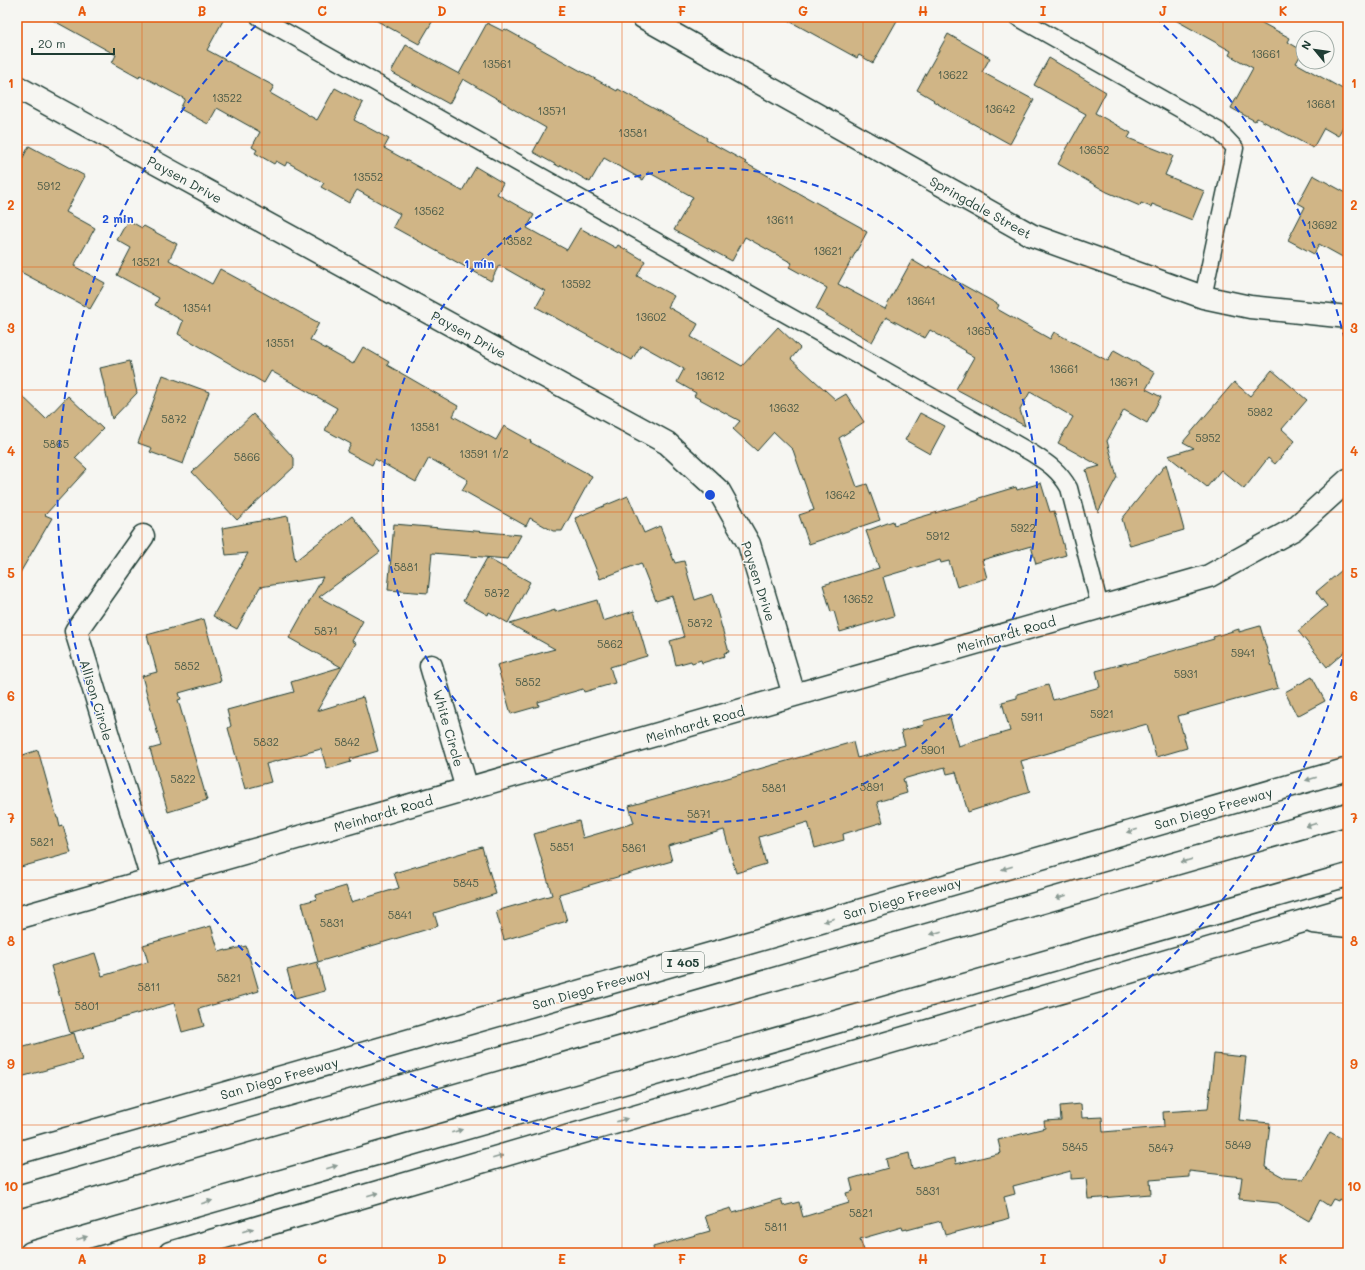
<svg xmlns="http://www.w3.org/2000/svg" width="1365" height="1270" font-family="Mali,sans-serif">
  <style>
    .building { fill: #d0b586; stroke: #1f3d34 }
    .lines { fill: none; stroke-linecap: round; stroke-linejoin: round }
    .service-casing { stroke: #1f3d34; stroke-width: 19 }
    .minor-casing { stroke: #1f3d34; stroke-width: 25 }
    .secondary-casing { stroke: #1f3d34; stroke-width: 25 }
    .motorway-casing { stroke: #1f3d34; stroke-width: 25 }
    .service { stroke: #f6f6f2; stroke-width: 16 }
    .minor { stroke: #f6f6f2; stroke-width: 22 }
    .secondary { stroke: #f6f6f2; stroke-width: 22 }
    .motorway { stroke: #f6f6f2; stroke-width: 22 }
    .oneway { fill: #8a9a93 }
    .grid { fill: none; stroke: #e8590c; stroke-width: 1; stroke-opacity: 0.55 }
    .ring { fill: none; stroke: #1d4ed8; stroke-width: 2; stroke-dasharray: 7 5 }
    .labels { text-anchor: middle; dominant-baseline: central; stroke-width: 3; stroke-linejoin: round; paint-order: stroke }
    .number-label { font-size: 11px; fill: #4b5b48 }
    .shield { fill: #f6f6f2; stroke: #60746d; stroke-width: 1 }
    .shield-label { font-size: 12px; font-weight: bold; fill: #1f3d34 }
    .street-label { font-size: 13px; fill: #1f3d34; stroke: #f6f6f2 }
    .centre { fill: #1d4ed8; stroke: #f6f6f2; stroke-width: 2 }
    .ring-label { font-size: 12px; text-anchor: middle; font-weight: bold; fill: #1d4ed8; stroke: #f6f6f2; stroke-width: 3; stroke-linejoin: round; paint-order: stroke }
    .neatline { fill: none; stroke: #e8590c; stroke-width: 1.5 }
    .grid-label { font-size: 13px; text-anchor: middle; font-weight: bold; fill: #e8590c }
  </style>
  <rect width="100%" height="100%" fill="#f6f6f2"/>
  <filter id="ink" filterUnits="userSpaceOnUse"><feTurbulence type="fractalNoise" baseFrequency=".025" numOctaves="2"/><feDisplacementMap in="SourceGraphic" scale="8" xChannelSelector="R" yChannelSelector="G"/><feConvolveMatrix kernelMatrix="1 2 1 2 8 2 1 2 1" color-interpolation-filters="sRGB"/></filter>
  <g filter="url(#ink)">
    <!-- building -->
    <path class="building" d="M 47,17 L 225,17 L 207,50 L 274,86 L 270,93 L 317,120 L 335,88 L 363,103 L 354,120 L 389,139 L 384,148 L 462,191 L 476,167 L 503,183 L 497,194 L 534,215 L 527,228 L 567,250 L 580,228 L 616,248 L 618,245 L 645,261 L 637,276 L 674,296 L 668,307 L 698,324 L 691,337 L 742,366 L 778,327 L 800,348 L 791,359 L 836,400 L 846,394 L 864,422 L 839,438 L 857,487 L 867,484 L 880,520 L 809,544 L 799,515 L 814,510 L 793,450 L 774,432 L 757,451 L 733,429 L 740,421 L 694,396 L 696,393 L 677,382 L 684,369 L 641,345 L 632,360 L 536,307 L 545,291 L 499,265 L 491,281 L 393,227 L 400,214 L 357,190 L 349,203 L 321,187 L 324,183 L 287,162 L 285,166 L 276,161 L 274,164 L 255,153 L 257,150 L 252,147 L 260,132 L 217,108 L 208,124 L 180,109 L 185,99 L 140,75 L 139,78 L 112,63 L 116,55 Z
      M 370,17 L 435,17 L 419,44 Z
      M 782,17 L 899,17 L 873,63 L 859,55 L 857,58 Z
      M 1170,17 L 1251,17 L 1290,38 L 1288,42 L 1303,51 L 1296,63 L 1348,92 L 1348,117 L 1338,136 L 1324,128 L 1313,148 L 1257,118 L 1255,121 L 1231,108 L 1253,68 L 1229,55 L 1231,51 Z
      M 487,23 L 503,31 L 505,29 L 617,91 L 618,89 L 688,127 L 707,138 L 706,140 L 746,162 L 745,163 L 862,228 L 862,229 L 867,232 L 838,284 L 885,309 L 912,260 L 927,269 L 929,266 L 999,305 L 997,309 L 1050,339 L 1054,332 L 1108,361 L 1114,350 L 1155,373 L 1146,389 L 1161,397 L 1147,423 L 1124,410 L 1107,441 L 1117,477 L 1098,512 L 1086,470 L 1100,466 L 1058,443 L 1073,417 L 1030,392 L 1020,410 L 1025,426 L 956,389 L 974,357 L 965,352 L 966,351 L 930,330 L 925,338 L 886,317 L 872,342 L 816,309 L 827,288 L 789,267 L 792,263 L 745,237 L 732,261 L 674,230 L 693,197 L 648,172 L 643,180 L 604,158 L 590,182 L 561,165 L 560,167 L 533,152 L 546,128 L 508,106 L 508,105 L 463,79 L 449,104 L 391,72 L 406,45 L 459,74 Z
      M 948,34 L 990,58 L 982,72 L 1034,100 L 1010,144 L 943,107 L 933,101 L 934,100 L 917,90 Z
      M 1049,58 L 1106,92 L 1095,113 L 1131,133 L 1128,138 L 1173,156 L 1165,175 L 1204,191 L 1192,220 L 1152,204 L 1151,207 L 1141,203 L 1140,206 L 1107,192 L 1058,164 L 1086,114 L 1034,85 Z
      M 29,146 L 85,176 L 66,212 L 95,228 L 74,266 L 105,283 L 90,309 L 17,270 L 17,169 Z
      M 1313,175 L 1348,194 L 1348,260 L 1319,244 L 1314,254 L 1288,240 L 1305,207 L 1298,203 Z
      M 128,220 L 142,228 L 144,226 L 177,244 L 169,260 L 212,284 L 220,269 L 319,323 L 310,340 L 353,364 L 363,347 L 389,362 L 387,365 L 458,406 L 453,416 L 496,440 L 504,426 L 531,441 L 530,442 L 592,476 L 562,531 L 553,531 L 530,518 L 526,526 L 462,490 L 468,480 L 429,458 L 416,482 L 375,459 L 372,465 L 347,452 L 351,444 L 325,430 L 337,408 L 271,371 L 264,383 L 178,334 L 183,321 L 155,305 L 159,298 L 117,275 L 131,248 L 117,240 Z
      M 130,361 L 137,393 L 112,419 L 100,368 Z
      M 1272,370 L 1307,400 L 1282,429 L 1295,441 L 1275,464 L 1268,458 L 1244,489 L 1221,470 L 1207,487 L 1168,456 L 1194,448 L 1183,442 L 1234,382 L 1250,396 Z
      M 163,375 L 209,392 L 183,464 L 150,452 L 152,448 L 138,443 Z
      M 17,391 L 46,419 L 68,396 L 103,429 L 75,458 L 87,469 L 45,515 L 52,518 L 17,578 Z
      M 920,413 L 945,426 L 930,454 L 905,440 Z
      M 253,414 L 294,458 L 294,467 L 237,520 L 192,472 Z
      M 1166,464 L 1184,530 L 1130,546 L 1122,519 Z
      M 1041,483 L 1050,512 L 1054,511 L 1066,555 L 1036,564 L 1031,546 L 982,560 L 987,578 L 957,587 L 949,561 L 941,563 L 940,560 L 883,577 L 894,616 L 840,632 L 834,611 L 831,612 L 823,585 L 879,568 L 866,531 L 893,521 L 894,525 L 979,500 L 979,498 L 1016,487 L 1017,490 Z
      M 628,496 L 644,533 L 660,526 L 675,563 L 684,561 L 695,600 L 712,594 L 729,652 L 724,653 L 725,656 L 702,663 L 701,660 L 692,663 L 691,661 L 676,665 L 670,641 L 684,637 L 672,596 L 656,601 L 641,563 L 600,579 L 575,518 Z
      M 288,516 L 295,561 L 352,516 L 380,552 L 319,597 L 363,621 L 352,641 L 356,643 L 317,711 L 363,697 L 378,751 L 350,759 L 351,762 L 327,769 L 321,749 L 266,764 L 271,782 L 245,789 L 228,728 L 231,726 L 227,710 L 294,692 L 291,682 L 341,667 L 289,638 L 323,577 L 260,587 L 237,629 L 213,616 L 248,553 L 226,555 L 222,528 Z
      M 394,524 L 521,535 L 508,559 L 432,553 L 428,593 L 388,590 Z
      M 487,558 L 530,582 L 508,623 L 489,612 L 488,615 L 463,601 Z
      M 1348,565 L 1348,649 L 1327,667 L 1298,631 L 1327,606 L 1316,592 Z
      M 597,600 L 603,621 L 634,611 L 647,656 L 610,667 L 615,683 L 584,692 L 583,689 L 538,702 L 539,706 L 511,714 L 497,665 L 555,649 L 510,624 L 555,610 L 555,612 Z
      M 204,619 L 221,681 L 179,693 L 181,699 L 178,700 L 207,800 L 168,812 L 150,749 L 161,746 L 142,676 L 157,672 L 147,635 Z
      M 1260,626 L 1278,688 L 1178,716 L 1187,748 L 1156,757 L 1147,724 L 1066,747 L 1066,748 L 1021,761 L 1030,792 L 968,812 L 956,772 L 947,774 L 945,767 L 903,779 L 907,793 L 877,802 L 883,822 L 843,834 L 844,840 L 815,848 L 808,822 L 759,837 L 766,864 L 736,873 L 724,830 L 668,846 L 672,861 L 559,894 L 567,921 L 504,940 L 496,911 L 552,895 L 534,834 L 579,821 L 583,838 L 634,823 L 629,806 L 745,773 L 853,742 L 857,758 L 905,745 L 901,731 L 924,725 L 923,721 L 949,714 L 958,746 L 1010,731 L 1002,702 L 1017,698 L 1017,694 L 1048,685 L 1053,700 L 1100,687 L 1096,671 L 1126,663 L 1127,664 L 1214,639 L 1213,637 L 1239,629 L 1239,632 Z
      M 1312,677 L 1325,701 L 1297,716 L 1285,692 Z
      M 38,750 L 57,818 L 58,818 L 60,827 L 63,826 L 71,853 L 17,868 L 17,757 Z
      M 482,847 L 496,894 L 434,913 L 438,926 L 318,962 L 302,903 L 317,899 L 316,895 L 346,886 L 351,902 L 399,888 L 394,873 Z
      M 211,926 L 219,952 L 226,950 L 226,951 L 246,946 L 259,991 L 199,1009 L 204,1026 L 182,1032 L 174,1003 L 70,1033 L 51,966 L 95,953 L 102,976 L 148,962 L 143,945 Z
      M 317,962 L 325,991 L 295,999 L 287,970 Z
      M 74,1033 L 82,1060 L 17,1078 L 17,1049 Z
      M 1214,1054 L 1246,1057 L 1239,1120 L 1270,1123 L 1265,1167 L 1285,1178 L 1304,1179 L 1330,1132 L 1348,1142 L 1348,1204 L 1339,1199 L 1338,1201 L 1333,1199 L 1329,1206 L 1320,1200 L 1309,1221 L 1278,1203 L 1239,1199 L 1242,1177 L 1189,1171 L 1189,1177 L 1150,1180 L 1151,1194 L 1088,1199 L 1086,1178 L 1071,1179 L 1071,1171 L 1013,1186 L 1015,1194 L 1004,1197 L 1009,1218 L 1003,1220 L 945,1235 L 941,1221 L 907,1230 L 907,1229 L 903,1230 L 902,1227 L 860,1239 L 865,1253 L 654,1253 L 653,1247 L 710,1231 L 705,1216 L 731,1208 L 733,1213 L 781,1199 L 783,1206 L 799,1202 L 803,1217 L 849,1203 L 846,1193 L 853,1191 L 850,1179 L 888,1168 L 886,1159 L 909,1153 L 912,1169 L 955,1158 L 956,1164 L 1001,1153 L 998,1140 L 1045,1128 L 1044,1121 L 1061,1120 L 1060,1106 L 1081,1104 L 1082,1118 L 1102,1117 L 1103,1132 L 1164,1127 L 1163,1112 L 1208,1109 Z"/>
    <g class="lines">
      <defs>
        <path id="service" d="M 259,17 L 1030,452 C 1047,463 1058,469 1069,488 L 1100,607
          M 1017,17 L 1219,131 L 1235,148 L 1203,297"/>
        <path id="minor" d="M 17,87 L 667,443 L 719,491 L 749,544 L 794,695
          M 143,536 L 76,631 L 152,879
          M 431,666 L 467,789
          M 17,918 L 1209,576 L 1294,529 L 1348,480"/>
        <path id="secondary" d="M 643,17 L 1031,235 L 1203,297 L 1250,307 L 1348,317"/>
        <path id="motorway" d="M 1313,922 L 1348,926
          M 17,1153 L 724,950 L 1348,769
          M 17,1197 L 1348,814
          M 31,1253 L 1348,875
          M 170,1253 L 1348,908"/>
      </defs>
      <!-- service casing -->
      <use href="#service" class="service-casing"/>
      <!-- minor casing -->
      <use href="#minor" class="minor-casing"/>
      <!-- secondary casing -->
      <use href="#secondary" class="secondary-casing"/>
      <!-- motorway casing -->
      <use href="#motorway" class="motorway-casing"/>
      <!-- service -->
      <use href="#service" class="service"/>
      <!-- minor -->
      <use href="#minor" class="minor"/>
      <!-- secondary -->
      <use href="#secondary" class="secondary"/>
      <!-- motorway -->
      <use href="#motorway" class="motorway"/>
    </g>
    <!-- one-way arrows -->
    <defs><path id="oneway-solid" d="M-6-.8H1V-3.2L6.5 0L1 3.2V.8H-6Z"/></defs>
    <g class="oneway">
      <use href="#oneway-solid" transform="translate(1311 779) rotate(164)"/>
      <use href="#oneway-solid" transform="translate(1311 825) rotate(164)"/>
      <use href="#oneway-solid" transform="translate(1132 831) rotate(164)"/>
      <use href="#oneway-solid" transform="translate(1186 861) rotate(164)"/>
      <use href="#oneway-solid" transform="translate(1007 868) rotate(164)"/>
      <use href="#oneway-solid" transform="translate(1061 897) rotate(164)"/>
      <use href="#oneway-solid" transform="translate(829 920) rotate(164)"/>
      <use href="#oneway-solid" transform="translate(936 933) rotate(164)"/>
      <use href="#oneway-solid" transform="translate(622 1120) rotate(-16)"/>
      <use href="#oneway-solid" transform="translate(457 1131) rotate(-16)"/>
      <use href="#oneway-solid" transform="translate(498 1157) rotate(-16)"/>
      <use href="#oneway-solid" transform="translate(332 1167) rotate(-16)"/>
      <use href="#oneway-solid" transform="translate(373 1194) rotate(-16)"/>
      <use href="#oneway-solid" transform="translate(207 1202) rotate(-16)"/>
      <use href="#oneway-solid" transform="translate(248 1230) rotate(-16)"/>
      <use href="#oneway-solid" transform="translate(82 1238) rotate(-16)"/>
    </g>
  </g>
  <!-- grid -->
  <path class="grid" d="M 142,17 L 142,1253M 262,17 L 262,1253M 382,17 L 382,1253M 502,17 L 502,1253M 622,17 L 622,1253M 743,17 L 743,1253M 863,17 L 863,1253M 983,17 L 983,1253M 1103,17 L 1103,1253M 1223,17 L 1223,1253M 17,145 L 1348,145M 17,267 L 1348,267M 17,390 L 1348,390M 17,512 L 1348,512M 17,635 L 1348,635M 17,758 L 1348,758M 17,880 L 1348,880M 17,1003 L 1348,1003M 17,1125 L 1348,1125"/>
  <!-- distance rings -->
  <g class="ring">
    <circle cx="710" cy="495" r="327"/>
    <path d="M1348 636A653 653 0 1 1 265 17M1155 17A653 653 0 0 1 1348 354"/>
  </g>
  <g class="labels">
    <!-- number labels -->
    <g class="number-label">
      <text x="1266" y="53">13661</text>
      <text x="497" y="63">13561</text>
      <text x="953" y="74">13622</text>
      <text x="227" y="97">13522</text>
      <text x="1321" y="103">13681</text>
      <text x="1000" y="108">13642</text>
      <text x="552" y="110">13571</text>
      <text x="633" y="132">13581</text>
      <text x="1094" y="149">13652</text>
      <text x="368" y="176">13552</text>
      <text x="49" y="185">5912</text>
      <text x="429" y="210">13562</text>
      <text x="780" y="219">13611</text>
      <text x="1322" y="224">13692</text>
      <text x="517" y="240">13582</text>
      <text x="828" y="250">13621</text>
      <text x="146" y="261">13521</text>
      <text x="576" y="283">13592</text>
      <text x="921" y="300">13641</text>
      <text x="197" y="307">13541</text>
      <text x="651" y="316">13602</text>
      <text x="981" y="330">13651</text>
      <text x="280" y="342">13551</text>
      <text x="1064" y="368">13661</text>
      <text x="710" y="375">13612</text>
      <text x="1124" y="381">13671</text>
      <text x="784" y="407">13632</text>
      <text x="1260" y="411">5982</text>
      <text x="174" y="418">5872</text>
      <text x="425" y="426">13581</text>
      <text x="1208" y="437">5952</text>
      <text x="56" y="443">5865</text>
      <text x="484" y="453">13591 1/2</text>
      <text x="247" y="456">5866</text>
      <text x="840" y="494">13642</text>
      <text x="1023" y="527">5922</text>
      <text x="938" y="535">5912</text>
      <text x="406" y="566">5881</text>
      <text x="497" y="592">5872</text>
      <text x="858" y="598">13652</text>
      <text x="700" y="622">5872</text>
      <text x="326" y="630">5871</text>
      <text x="610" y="643">5862</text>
      <text x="1243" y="652">5941</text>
      <text x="187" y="665">5852</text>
      <text x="1186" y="673">5931</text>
      <text x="528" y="681">5852</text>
      <text x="1102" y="713">5921</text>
      <text x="1032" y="716">5911</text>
      <text x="266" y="741">5832</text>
      <text x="347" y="741">5842</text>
      <text x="933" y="749">5901</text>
      <text x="183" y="778">5822</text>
      <text x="872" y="786">5891</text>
      <text x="774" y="787">5881</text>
      <text x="699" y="813">5871</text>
      <text x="42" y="841">5821</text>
      <text x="562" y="846">5851</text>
      <text x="634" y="847">5861</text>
      <text x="466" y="882">5845</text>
      <text x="400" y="914">5841</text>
      <text x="332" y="922">5831</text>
      <text x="229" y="977">5821</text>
      <text x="149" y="986">5811</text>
      <text x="87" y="1005">5801</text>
      <text x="1238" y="1144">5849</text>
      <text x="1075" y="1146">5845</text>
      <text x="1161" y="1147">5847</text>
      <text x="928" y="1190">5831</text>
      <text x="861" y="1212">5821</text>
      <text x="776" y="1226">5811</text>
    </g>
    <!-- shield labels -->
    <rect class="shield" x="662" y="952" width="42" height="20" rx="3"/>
    <g class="shield-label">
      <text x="683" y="962">I 405</text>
    </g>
    <!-- street labels -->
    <g class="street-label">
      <text transform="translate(185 179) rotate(29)">Paysen Drive</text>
      <text transform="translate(981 207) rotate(29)">Springdale Street</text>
      <text transform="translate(469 334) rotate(29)">Paysen Drive</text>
      <text transform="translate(759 581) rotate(72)">Paysen Drive</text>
      <text transform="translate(1006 634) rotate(-16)">Meinhardt Road</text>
      <text transform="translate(97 700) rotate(73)">Allison Circle</text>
      <text transform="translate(695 724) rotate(-16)">Meinhardt Road</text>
      <text transform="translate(449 728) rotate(74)">White Circle</text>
      <text transform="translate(1213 808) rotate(-16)">San Diego Freeway</text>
      <text transform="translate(383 813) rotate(-16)">Meinhardt Road</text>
      <text transform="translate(902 898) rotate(-16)">San Diego Freeway</text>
      <text transform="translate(591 988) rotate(-16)">San Diego Freeway</text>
      <text transform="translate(279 1078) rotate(-16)">San Diego Freeway</text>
    </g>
  </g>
  <circle cx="710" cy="495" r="6" class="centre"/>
  <g class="ring-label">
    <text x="118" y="223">2 min</text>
    <text x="479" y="268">1 min</text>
  </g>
  <!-- margin -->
  <rect width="1365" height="1270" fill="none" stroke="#f6f6f2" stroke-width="44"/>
  <!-- north arrow -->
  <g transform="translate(1315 50) rotate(299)"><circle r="19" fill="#f6f6f2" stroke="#a0aca6"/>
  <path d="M0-3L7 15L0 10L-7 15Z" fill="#1f3d34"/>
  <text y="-6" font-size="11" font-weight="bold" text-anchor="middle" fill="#1f3d34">N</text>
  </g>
  <!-- scale -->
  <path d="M32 48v6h82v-6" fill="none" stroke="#1f3d34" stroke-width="2"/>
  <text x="38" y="48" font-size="12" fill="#1f3d34" stroke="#f6f6f2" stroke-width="3" paint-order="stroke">20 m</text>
  <rect x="22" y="22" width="1321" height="1226" class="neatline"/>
  <g class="grid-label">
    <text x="82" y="16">A</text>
    <text x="202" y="16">B</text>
    <text x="322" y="16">C</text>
    <text x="442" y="16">D</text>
    <text x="562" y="16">E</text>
    <text x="682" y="16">F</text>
    <text x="803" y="16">G</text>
    <text x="923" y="16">H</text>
    <text x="1043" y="16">I</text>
    <text x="1163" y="16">J</text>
    <text x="1283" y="16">K</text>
    <text x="11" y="88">1</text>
    <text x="1354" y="88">1</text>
    <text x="11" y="210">2</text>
    <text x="1354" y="210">2</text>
    <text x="11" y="333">3</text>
    <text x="1354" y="333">3</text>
    <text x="11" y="456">4</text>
    <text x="1354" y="456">4</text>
    <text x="11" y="578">5</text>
    <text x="1354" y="578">5</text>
    <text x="11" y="701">6</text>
    <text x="1354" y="701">6</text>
    <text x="11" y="823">7</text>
    <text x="1354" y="823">7</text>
    <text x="11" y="946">8</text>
    <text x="1354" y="946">8</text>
    <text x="11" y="1069">9</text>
    <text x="1354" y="1069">9</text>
    <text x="11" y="1191">10</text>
    <text x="1354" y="1191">10</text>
    <text x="82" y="1264">A</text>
    <text x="202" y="1264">B</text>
    <text x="322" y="1264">C</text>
    <text x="442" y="1264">D</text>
    <text x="562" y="1264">E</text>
    <text x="682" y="1264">F</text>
    <text x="803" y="1264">G</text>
    <text x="923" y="1264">H</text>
    <text x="1043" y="1264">I</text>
    <text x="1163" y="1264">J</text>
    <text x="1283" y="1264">K</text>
  </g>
</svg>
